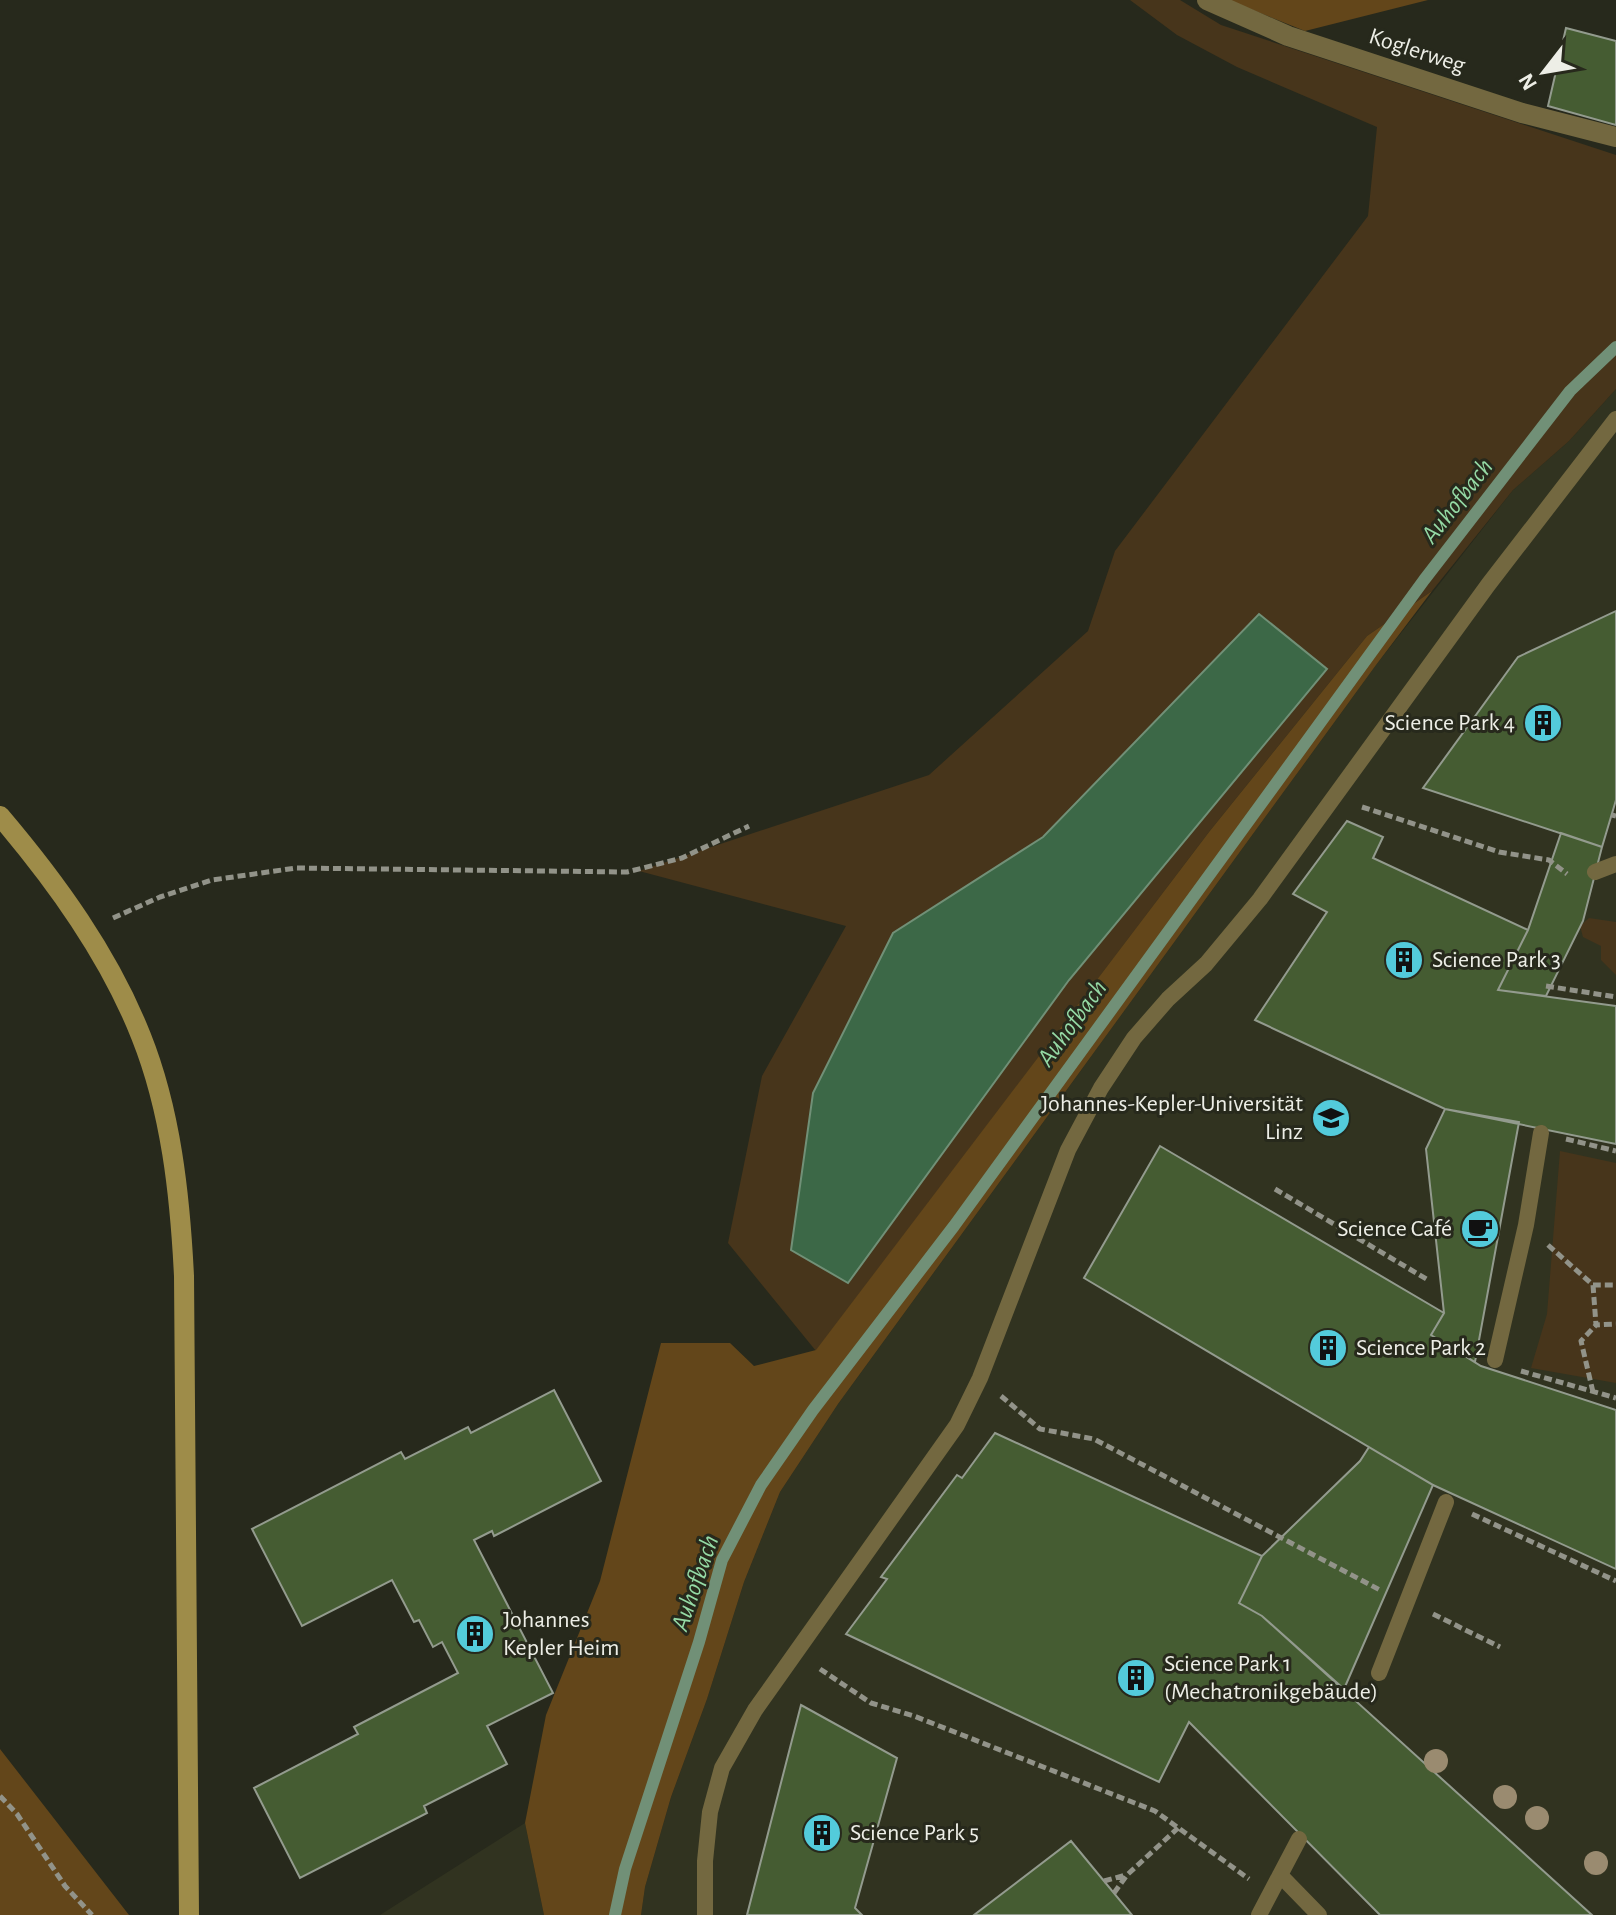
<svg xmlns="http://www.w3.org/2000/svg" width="1616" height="1915" font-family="'Alegreya Sans',sans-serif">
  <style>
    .built { fill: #313320 }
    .green { fill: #47351b }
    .forest { fill: #63461a }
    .water { fill: #3c6847; stroke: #719077; stroke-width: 2 }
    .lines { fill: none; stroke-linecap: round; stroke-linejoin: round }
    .stream { stroke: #719077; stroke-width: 12 }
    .building { fill: #455c32; stroke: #939b8e; stroke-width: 2 }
    .path { stroke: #929389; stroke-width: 5; stroke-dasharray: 8 4; stroke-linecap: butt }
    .lane { stroke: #736840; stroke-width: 16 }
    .street { stroke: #736840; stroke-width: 20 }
    .secondary { stroke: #9e8c49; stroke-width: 20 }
    .tree { fill: #9a8b70 }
    .labels { text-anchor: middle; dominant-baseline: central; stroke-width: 6; stroke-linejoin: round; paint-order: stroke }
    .street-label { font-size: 24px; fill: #edeee6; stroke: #27291c }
    .poi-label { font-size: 24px; fill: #edeee6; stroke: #27291c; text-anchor: start }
    .water-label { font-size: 26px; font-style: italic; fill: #95daa5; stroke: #27291c }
  </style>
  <rect width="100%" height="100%" fill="#27291c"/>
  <!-- built -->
  <path class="built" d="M 1616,389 L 1616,1915 L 641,1915 L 645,1887 L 671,1797 L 707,1699 L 744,1582 L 780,1492 L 838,1404 L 1376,665 L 1513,490 L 1569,441 Z
    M 525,1823 L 544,1915 L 380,1915 Z"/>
  <!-- green -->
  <path class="green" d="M 1130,0 L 1180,0 L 1221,25 L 1616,155 L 1616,389 L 1569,441 L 1513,490 L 1432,591 L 1367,636 L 1209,832 L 816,1351 L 728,1243 L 762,1076 L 846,926 L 639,871 L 929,775 L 1088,631 L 1115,551 L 1368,216 L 1377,127 L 1237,67 L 1177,35 Z
    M 1589,918 L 1616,922 L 1616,975 L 1601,960 L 1601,946 L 1583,937 L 1580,926 Z
    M 1560,1151 L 1616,1163 L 1616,1383 L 1531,1368 L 1547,1314 Z"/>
  <!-- forest -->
  <path class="forest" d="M 1228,0 L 1428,0 L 1305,31 Z
    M 1432,591 L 1376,665 L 838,1404 L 780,1492 L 744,1582 L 707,1699 L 671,1797 L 645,1887 L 641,1915 L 544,1915 L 525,1823 L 546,1715 L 600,1581 L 661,1343 L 730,1343 L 754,1366 L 816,1350 L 1209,832 L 1367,636 Z
    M 0,1749 L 129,1915 L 0,1915 Z"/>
  <!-- water -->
  <path class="water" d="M 1259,614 L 1327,669 L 1069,980 L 848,1283 L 791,1250 L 813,1093 L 893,933 L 1043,837 Z"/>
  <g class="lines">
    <!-- stream -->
    <path class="stream" d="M 615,1915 L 625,1869 L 699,1642 L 722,1560 L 761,1485 L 813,1410 L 954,1226 L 1424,580 L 1570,391 L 1616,347"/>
  </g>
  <!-- building -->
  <path class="building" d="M 1566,28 L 1616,41 L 1616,125 L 1548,106 Z
    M 1616,611 L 1616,800 L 1602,847 L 1423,788 L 1518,657 Z
    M 1347,821 L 1383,837 L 1373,858 L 1528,930 L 1498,990 L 1616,1006 L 1616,1144 L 1445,1109 L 1255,1020 L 1327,912 L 1293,894 Z
    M 1561,833 L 1602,847 L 1583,921 L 1546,996 L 1498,990 L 1528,930 Z
    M 1445,1109 L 1519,1122 L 1475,1362 L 1431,1335 L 1444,1313 L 1426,1149 Z
    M 1160,1146 L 1444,1313 L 1431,1335 L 1481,1366 L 1616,1410 L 1616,1569 L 1433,1485 L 1084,1278 Z
    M 554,1390 L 601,1481 L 494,1536 L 492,1531 L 474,1540 L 553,1693 L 487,1726 L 507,1764 L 424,1806 L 427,1813 L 300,1878 L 254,1788 L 358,1734 L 354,1727 L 458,1673 L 442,1642 L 433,1647 L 419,1620 L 414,1622 L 392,1580 L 302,1626 L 252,1529 L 401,1452 L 405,1459 L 468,1427 L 471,1433 Z
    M 995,1433 L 1262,1556 L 1239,1603 L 1262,1616 L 1592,1915 L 1380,1915 L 1189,1722 L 1159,1782 L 846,1634 L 887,1579 L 881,1577 L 957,1475 L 962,1478 Z
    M 1369,1447 L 1433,1485 L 1344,1689 L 1262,1616 L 1239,1603 L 1262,1556 L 1360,1461 Z
    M 801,1705 L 897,1758 L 855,1908 L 862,1915 L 747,1915 Z
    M 1071,1841 L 1132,1915 L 974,1915 Z"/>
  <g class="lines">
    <!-- path -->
    <path class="path" d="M 1362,807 L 1499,852 L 1549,860 L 1567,874
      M 1612,815 L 1616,816
      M 113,918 L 160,897 L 212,880 L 296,868 L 627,872 L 682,858 L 749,826
      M 1546,986 L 1616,997
      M 1566,1139 L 1616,1151
      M 1275,1189 L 1428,1280
      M 1548,1245 L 1593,1285 L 1616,1285
      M 1593,1285 L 1596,1325 L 1616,1324
      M 1521,1371 L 1616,1398
      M 1593,1392 L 1581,1341 L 1596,1325
      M 1001,1396 L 1040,1429 L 1094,1439 L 1380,1590
      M 1472,1514 L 1616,1581
      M 1433,1614 L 1500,1647
      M 820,1669 L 871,1703 L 914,1716 L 1155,1811 L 1249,1879
      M 0,1796 L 17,1814 L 65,1886 L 92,1915
      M 1104,1881 L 1126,1875
      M 1114,1893 L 1127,1875 L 1178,1828"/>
    <!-- lane -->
    <path class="lane" d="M 1595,872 L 1616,864
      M 1495,1360 L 1526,1225 L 1541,1133
      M 1379,1673 L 1446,1502
      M 1280,1875 L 1319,1915
      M 705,1915 L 705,1861 L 710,1812 L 722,1768 L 755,1710 L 957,1425 L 980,1378 L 1068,1150 L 1101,1088 L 1134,1038 L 1168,999 L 1206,964 L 1260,899 L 1488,585 L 1616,419
      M 1259,1915 L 1299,1839"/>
    <!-- street -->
    <path class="street" d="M 1207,0 L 1288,36 L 1522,113 L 1616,137"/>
    <!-- secondary -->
    <path class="secondary" d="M 0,816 C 56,882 109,955 141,1036 C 171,1111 180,1195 184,1276 L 189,1915"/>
  </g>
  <!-- trees -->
  <g class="tree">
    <circle cx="1436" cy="1761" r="12"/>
    <circle cx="1505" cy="1797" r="12"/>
    <circle cx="1537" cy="1818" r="12"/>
    <circle cx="1596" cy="1863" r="12"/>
  </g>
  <!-- icons -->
  <defs>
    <symbol id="building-disc" viewBox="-11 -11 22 22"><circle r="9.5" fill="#53cbdb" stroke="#27291c"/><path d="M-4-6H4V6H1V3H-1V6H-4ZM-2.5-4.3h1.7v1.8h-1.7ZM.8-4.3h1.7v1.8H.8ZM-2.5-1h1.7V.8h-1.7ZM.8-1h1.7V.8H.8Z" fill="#111"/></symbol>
    <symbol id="university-disc" viewBox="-11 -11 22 22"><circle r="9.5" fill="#53cbdb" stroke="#27291c"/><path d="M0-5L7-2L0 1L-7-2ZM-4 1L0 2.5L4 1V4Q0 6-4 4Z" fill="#111"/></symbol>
    <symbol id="cafe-disc" viewBox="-11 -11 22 22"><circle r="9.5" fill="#53cbdb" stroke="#27291c"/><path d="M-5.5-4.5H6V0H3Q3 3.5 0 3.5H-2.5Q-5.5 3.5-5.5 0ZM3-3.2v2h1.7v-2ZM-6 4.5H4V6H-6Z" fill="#111"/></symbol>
  </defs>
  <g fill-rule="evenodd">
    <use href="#building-disc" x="1521" y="701" width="44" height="44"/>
    <use href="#building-disc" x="1382" y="938" width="44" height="44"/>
    <use href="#university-disc" x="1309" y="1096" width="44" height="44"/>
    <use href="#cafe-disc" x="1458" y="1207" width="44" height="44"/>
    <use href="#building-disc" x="1306" y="1326" width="44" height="44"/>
    <use href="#building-disc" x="453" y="1612" width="44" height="44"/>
    <use href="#building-disc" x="1114" y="1656" width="44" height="44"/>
    <use href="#building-disc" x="800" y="1811" width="44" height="44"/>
  </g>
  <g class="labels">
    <!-- street labels -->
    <g class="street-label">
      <text transform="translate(1417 51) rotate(18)">Koglerweg</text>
    </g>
    <!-- poi labels -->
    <g class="poi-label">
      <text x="1515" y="723" text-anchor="end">Science Park 4</text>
      <text x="1432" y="960">Science Park 3</text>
      <text x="1303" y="1104" text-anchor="end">Johannes-Kepler-Universität<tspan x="1303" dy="28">Linz</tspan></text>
      <text x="1452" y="1229" text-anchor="end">Science Café</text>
      <text x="1356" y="1348">Science Park 2</text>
      <text x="503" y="1620">Johannes<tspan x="503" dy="28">Kepler Heim</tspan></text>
      <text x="1164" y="1664">Science Park 1<tspan x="1164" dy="28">(Mechatronikgebäude)</tspan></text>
      <text x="850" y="1833">Science Park 5</text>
    </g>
    <!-- water labels -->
    <g class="water-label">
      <text transform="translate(1457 501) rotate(-52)">Auhofbach</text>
      <text transform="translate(1072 1023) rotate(-54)">Auhofbach</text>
      <text transform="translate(695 1583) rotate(-71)">Auhofbach</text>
    </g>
  </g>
  <!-- north arrow -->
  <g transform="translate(1544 72) rotate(239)" stroke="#27291c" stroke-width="6" paint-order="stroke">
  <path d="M0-6L14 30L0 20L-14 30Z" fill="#edeee6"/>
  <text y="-12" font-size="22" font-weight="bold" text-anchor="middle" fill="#edeee6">N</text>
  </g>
</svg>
